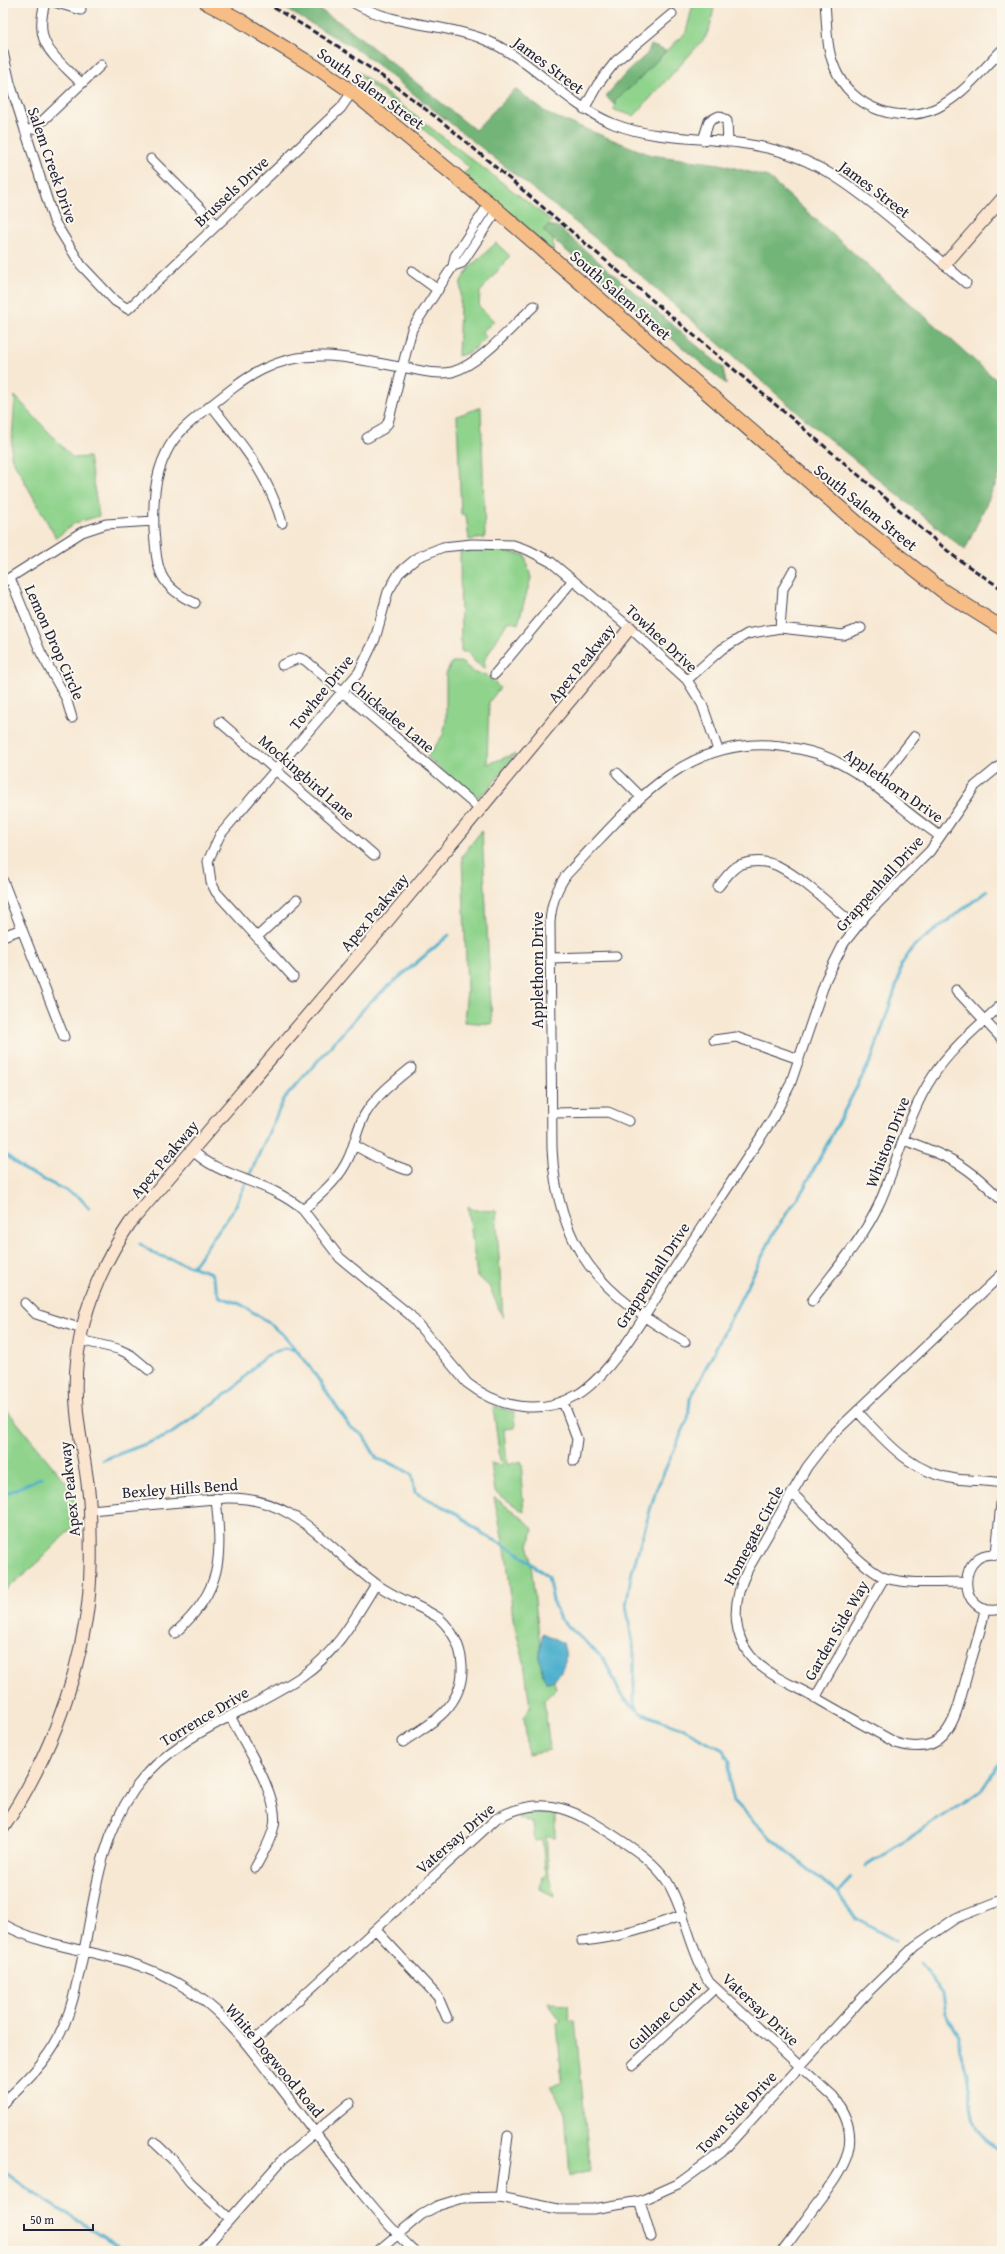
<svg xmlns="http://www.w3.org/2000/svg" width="1005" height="2254" font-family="'Gentium Book Plus',serif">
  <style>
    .green { fill: #8fd38c; stroke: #587a64 }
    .forest { fill: #73b578; stroke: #4a6c5a }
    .water { fill: #4fb0ce; stroke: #386984 }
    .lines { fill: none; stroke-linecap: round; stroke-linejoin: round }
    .stream { stroke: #4fb0ce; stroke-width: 3 }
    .minor-casing { stroke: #424052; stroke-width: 11 }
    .secondary-casing { stroke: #424052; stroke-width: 14 }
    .primary-casing { stroke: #424052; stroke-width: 16 }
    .minor { stroke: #fff; stroke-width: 9 }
    .secondary { stroke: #fbe5cf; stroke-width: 12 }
    .primary { stroke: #f6be86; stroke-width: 14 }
    .rail { stroke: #22223b; stroke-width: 3; stroke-dasharray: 6 3; stroke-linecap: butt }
    .labels { text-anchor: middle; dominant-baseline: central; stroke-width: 4; stroke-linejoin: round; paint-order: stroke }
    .street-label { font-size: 16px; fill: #22223b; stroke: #fbf7ec }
  </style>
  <rect width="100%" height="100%" fill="#fbf7ec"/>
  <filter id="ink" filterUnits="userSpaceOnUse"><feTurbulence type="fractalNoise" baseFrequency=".025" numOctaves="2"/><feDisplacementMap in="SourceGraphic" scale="8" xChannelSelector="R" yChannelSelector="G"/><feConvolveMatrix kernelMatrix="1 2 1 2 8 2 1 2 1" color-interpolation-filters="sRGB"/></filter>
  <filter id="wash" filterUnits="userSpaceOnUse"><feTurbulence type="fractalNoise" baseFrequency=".012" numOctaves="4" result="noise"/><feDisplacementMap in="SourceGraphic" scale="16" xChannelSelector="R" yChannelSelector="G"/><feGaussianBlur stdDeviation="0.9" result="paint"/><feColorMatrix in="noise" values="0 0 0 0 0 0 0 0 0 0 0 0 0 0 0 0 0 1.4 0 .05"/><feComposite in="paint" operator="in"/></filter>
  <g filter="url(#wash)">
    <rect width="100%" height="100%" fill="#f7e8d3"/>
    <!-- green -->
    <path class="green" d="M 715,3 L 710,27 L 705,38 L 634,116 L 614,110 L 615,100 L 631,87 L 638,79 L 686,32 L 693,4 Z
      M 357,71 L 552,221 L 543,230 L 553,239 L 553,252 L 463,174 L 470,168 L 356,73 Z
      M 496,243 L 510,256 L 480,292 L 479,306 L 494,321 L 482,332 L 486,337 L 471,352 L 458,356 L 461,281 L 470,267 Z
      M 15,396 L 73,458 L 89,457 L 99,516 L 75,523 L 56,538 L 11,457 Z
      M 481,407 L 485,538 L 469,540 L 466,515 L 461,514 L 457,416 Z
      M 488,549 L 525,555 L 531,578 L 518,624 L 508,621 L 484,661 L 486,670 L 474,661 L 467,652 L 461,652 L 460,552 Z
      M 452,662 L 461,662 L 475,673 L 487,675 L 500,688 L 489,702 L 487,764 L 515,754 L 489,789 L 477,797 L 468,793 L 427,757 L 443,735 L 446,721 L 446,674 Z
      M 482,830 L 492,1024 L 464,1022 L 467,989 L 462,856 Z
      M 468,1206 L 474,1210 L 496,1211 L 503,1318 L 489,1286 L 477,1276 Z
      M 3,1405 L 75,1494 L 77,1523 L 32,1568 L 3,1592 Z
      M 493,1406 L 514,1412 L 515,1428 L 504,1429 L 507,1465 L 521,1461 L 523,1471 L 521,1477 L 524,1512 L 495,1492 L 491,1463 L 501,1466 Z
      M 494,1497 L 526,1521 L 533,1529 L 529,1546 L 541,1654 L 546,1682 L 554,1681 L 556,1689 L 544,1700 L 550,1750 L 528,1754 L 524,1716 L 530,1707 L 524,1662 L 513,1619 L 507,1560 Z
      M 541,1812 L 555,1814 L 555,1838 L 546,1835 L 549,1877 L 554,1896 L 540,1889 L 542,1877 L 546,1876 L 542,1840 L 535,1841 L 533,1823 L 518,1817 L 528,1813 Z
      M 548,2003 L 568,2004 L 569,2020 L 575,2020 L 590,2170 L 570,2177 L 565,2112 L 550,2087 L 562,2082 L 557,2023 L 561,2021 Z"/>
    <!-- forest -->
    <path class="forest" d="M 275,3 L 309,3 L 347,27 L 475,130 L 515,89 L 548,114 L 651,155 L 720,164 L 768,177 L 1002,385 L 1002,470 L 965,550 L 812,425 L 624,261 L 361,52 Z
      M 651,45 L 666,51 L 631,87 L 615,99 L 615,106 L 606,96 L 628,71 L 647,54 Z
      M 548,225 L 558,227 L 723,368 L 726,384 L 550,237 L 543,230 Z"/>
    <!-- water -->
    <path class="water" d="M 543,1633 L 563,1643 C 568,1662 565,1666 554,1681 L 546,1682 C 539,1668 538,1648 543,1633 Z"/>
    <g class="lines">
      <!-- stream -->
      <path class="stream" d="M 3,1152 L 24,1170 L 79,1197 L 89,1208
        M 140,1244 L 155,1254 L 211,1273 L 220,1297 L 240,1304 L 267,1321 L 283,1335 L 308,1364 L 350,1427 L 363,1435 L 377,1459 C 391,1463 401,1467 412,1475 L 415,1492 L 418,1494 L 458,1514 L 481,1533 L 517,1552 L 548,1577 L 554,1605 L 560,1619 L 604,1659 L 619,1691 L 630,1705 L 641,1713 L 682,1728 L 723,1750 L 729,1761 L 729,1780 L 734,1801 L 767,1835 L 830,1887 L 840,1896 L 856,1919 L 896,1941
        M 193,1266 L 235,1207 L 284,1099 L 369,1003 L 449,935
        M 103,1460 L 169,1435 L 232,1390 L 264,1357 L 284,1348 L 295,1350
        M 3,1495 L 42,1477
        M 638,1710 L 634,1702 L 634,1651 L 626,1605 L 632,1572 L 656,1490 L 688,1419 L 690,1399 L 775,1231 L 804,1188 L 872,1058 L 899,978 L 901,965 L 914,946 L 987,891
        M 866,1866 L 981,1791 L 1002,1759
        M 837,1893 L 851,1878
        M 920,1963 L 943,1994 L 946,2013 L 959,2036 L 959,2044 C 961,2056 966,2068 968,2080 C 973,2109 968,2139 1002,2150
        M 3,2171 L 35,2194 L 127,2251"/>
    </g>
  </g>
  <g filter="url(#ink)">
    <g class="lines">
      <defs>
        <path id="minor" d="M 45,3 C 33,45 54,55 81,83
          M 57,3 L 81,10
          M 354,3 C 398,28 439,22 483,39 C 533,59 564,104 614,124 C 660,142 709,136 757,146 C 815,156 856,189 900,226 C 922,245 944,264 966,283
          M 825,3 C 827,23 826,47 834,66 C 850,110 905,128 944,104 C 966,91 984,68 1002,50
          M 3,52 L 10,83 L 54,221 L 81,265 L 115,301 L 128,309 L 341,108 L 352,92
          M 584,109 L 598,84 L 616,61 L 672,14
          M 25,131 L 35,128 L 101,65
          M 703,140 L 709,121 L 719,116 L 727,121 L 728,142
          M 151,159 L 217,225
          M 453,266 L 462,263 L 497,210
          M 412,271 L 438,290
          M 211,405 C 242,445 268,473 282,523
          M 367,438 L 383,429 L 388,423 L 412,329 L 453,266 L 455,256 L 489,204
          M 10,578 L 41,653 L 66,698 L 72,718
          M 3,582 L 82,532 L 106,524 L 154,521
          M 195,603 C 157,586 157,568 154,530 C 153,504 154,477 166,453 C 175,433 192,421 209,407 C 246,377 275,354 327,356 C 353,357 381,364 407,368 C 422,371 437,375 452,372 C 481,364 512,326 534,306
          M 780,628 L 783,589 L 793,571
          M 282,665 L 299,658 L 305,660 L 481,810
          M 495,674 L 573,580
          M 687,680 L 722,649 L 747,634 L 780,628 L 843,635 L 861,628
          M 220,722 L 374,855
          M 617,773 L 641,797
          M 875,787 L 915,736
          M 3,881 L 64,1037
          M 718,887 C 725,879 732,867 742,864 C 754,860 767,861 778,866 C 804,879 833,908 856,926
          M 3,936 L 22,929
          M 257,937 L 297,900
          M 551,958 L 616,956
          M 293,977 L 216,892 L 211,882 L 208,861 L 220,835 L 359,672 L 375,639 L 388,592 L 399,573 L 418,557 L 443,547 L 472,544 L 513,545 L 528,550 L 551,562 L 630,628 L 687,680 L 702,704 L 718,750
          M 956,990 L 1002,1039
          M 714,1040 L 736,1037 L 799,1059
          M 553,1113 L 608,1112 L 629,1121
          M 904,1140 C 950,1157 967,1164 1002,1201
          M 354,1145 L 385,1162 L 407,1170
          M 192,1150 C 221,1179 269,1180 303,1210 L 340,1258 L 410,1315 L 467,1383 C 499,1408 541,1416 577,1395 C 614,1373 653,1302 676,1266 C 708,1217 741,1168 773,1118 L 790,1085 L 826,979 L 844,943 L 867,914 L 930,851 L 975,786 L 1002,764
          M 303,1210 C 321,1194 339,1180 349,1157 C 356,1142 357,1125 367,1111 C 378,1094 395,1081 411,1068
          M 812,1301 C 835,1270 863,1239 879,1204 C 898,1162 907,1115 933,1076 C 951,1048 978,1027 1002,1004
          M 25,1303 L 36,1314 L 82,1329
          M 80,1340 L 118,1349 L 131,1355 L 149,1370
          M 685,1342 C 601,1294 557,1249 552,1149 L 550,923 C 551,904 556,889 567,874 C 625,814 678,740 770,745 C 793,747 817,751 837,762 C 875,781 905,813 940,836
          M 563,1402 L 577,1439 L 574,1461
          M 857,1411 C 886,1442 911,1473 956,1479 C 971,1481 987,1480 1002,1483
          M 792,1493 C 813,1512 863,1571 886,1578 C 907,1585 942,1582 965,1582
          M 90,1510 L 226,1498 C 295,1496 325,1546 375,1583 C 394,1598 419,1605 439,1618 C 466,1643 471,1683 445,1711 C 434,1723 417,1732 403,1742
          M 996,1554 L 1002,1493
          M 1002,1556 C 956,1542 954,1621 1002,1609
          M 985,1609 C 981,1631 973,1653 967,1675 C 956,1714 950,1760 896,1743 C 868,1727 839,1712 811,1695 C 796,1687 779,1680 766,1670 C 730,1645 730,1604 748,1569 L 807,1467 L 831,1436 L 1002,1274
          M 175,1633 C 223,1589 222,1559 216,1498
          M 815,1698 L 884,1578
          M 230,1716 C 244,1743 280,1797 274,1826 C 271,1841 262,1855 255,1868
          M 3,1924 C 40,1945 82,1949 121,1960 C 147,1967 173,1979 195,1994 C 225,2015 247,2044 269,2073 C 316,2131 361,2200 414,2251
          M 376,1930 L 438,1997 L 447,2018
          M 582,1941 C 618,1938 650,1927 683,1915
          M 248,2046 L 497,1818 C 546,1792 577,1811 619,1839 C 637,1851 655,1863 667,1881 C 686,1913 690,1950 709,1982 L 833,2097 C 866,2139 845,2167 817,2204 C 805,2220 794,2236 782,2251
          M 633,2065 L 715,1988
          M 3,2103 C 24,2083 46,2062 59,2036 C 68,2019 73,2001 77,1982 C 94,1916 94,1848 134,1790 C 175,1732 246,1714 302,1676 C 336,1653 355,1618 376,1584
          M 154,2142 L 173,2160 L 190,2182 L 230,2219
          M 500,2197 L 508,2136
          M 640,2201 L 651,2237
          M 202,2251 L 282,2160 L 350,2103
          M 378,2251 L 421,2215 L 437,2206 L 463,2198 L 500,2197 L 558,2209 L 593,2209 L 640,2201 L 678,2184 L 722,2152 L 866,1994 L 915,1946 L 956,1918 L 1002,1900"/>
        <path id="secondary" d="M 945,264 L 1002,199
          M 3,1828 C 45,1766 74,1692 86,1619 C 92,1583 91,1546 90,1510 C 89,1477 80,1445 77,1412 C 70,1343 92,1279 130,1223 L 375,936 L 630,628"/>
        <path id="primary" d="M 207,3 L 236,18 L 322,71 L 358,96 L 497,210 L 863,528 L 943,591 L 1002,628"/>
      </defs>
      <!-- minor casing -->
      <use href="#minor" class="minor-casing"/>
      <!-- secondary casing -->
      <use href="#secondary" class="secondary-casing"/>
      <!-- primary casing -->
      <use href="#primary" class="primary-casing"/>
      <!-- minor -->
      <use href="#minor" class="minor"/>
      <!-- secondary -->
      <use href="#secondary" class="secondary"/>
      <!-- primary -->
      <use href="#primary" class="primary"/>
      <!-- rail -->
      <path class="rail" d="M 266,3 L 336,45 L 389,81 L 446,125 L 955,557 L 1002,589"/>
    </g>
  </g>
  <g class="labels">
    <!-- street labels -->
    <g class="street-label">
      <text transform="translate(549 65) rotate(37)">James Street</text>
      <text transform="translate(371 88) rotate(36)">South Salem Street</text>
      <text transform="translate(53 165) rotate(71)">Salem Creek Drive</text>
      <text transform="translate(875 189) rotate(37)">James Street</text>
      <text transform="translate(231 191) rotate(-43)">Brussels Drive</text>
      <text transform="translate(621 295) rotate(41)">South Salem Street</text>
      <text transform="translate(866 507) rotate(39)">South Salem Street</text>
      <text transform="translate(662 638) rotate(43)">Towhee Drive</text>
      <text transform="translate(55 642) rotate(66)">Lemon Drop Circle</text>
      <text transform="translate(581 663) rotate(-51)">Apex Peakway</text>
      <text transform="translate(321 692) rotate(-51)">Towhee Drive</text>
      <text transform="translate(393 716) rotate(40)">Chickadee Lane</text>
      <text transform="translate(307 777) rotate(41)">Mockingbird Lane</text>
      <text transform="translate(894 785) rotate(35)">Applethorn Drive</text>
      <text transform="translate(879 883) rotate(-48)">Grappenhall Drive</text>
      <text transform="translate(374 912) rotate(-50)">Apex Peakway</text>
      <text transform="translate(537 970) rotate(-90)">Applethorn Drive</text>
      <text transform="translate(887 1142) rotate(-69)">Whiston Drive</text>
      <text transform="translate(164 1159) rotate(-50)">Apex Peakway</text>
      <text transform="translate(652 1275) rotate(-57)">Grappenhall Drive</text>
      <text transform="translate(180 1488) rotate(-4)">Bexley Hills Bend</text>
      <text transform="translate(69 1489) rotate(-96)">Apex Peakway</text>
      <text transform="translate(753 1535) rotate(-62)">Homegate Circle</text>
      <text transform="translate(836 1630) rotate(-60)">Garden Side Way</text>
      <text transform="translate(204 1716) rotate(-31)">Torrence Drive</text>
      <text transform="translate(455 1838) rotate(-41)">Vatersay Drive</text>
      <text transform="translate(761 2009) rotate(43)">Vatersay Drive</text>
      <text transform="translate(664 2015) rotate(-43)">Gullane Court</text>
      <text transform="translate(275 2060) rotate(50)">White Dogwood Road</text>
      <text transform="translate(736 2112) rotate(-46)">Town Side Drive</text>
    </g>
  </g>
  <!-- margin -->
  <rect width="1005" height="2254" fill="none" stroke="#fbf7ec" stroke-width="16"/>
  <!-- scale -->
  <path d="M24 2224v6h69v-6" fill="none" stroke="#22223b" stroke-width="2"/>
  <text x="30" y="2224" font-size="12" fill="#22223b" stroke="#fbf7ec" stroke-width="3" paint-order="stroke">50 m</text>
</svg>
